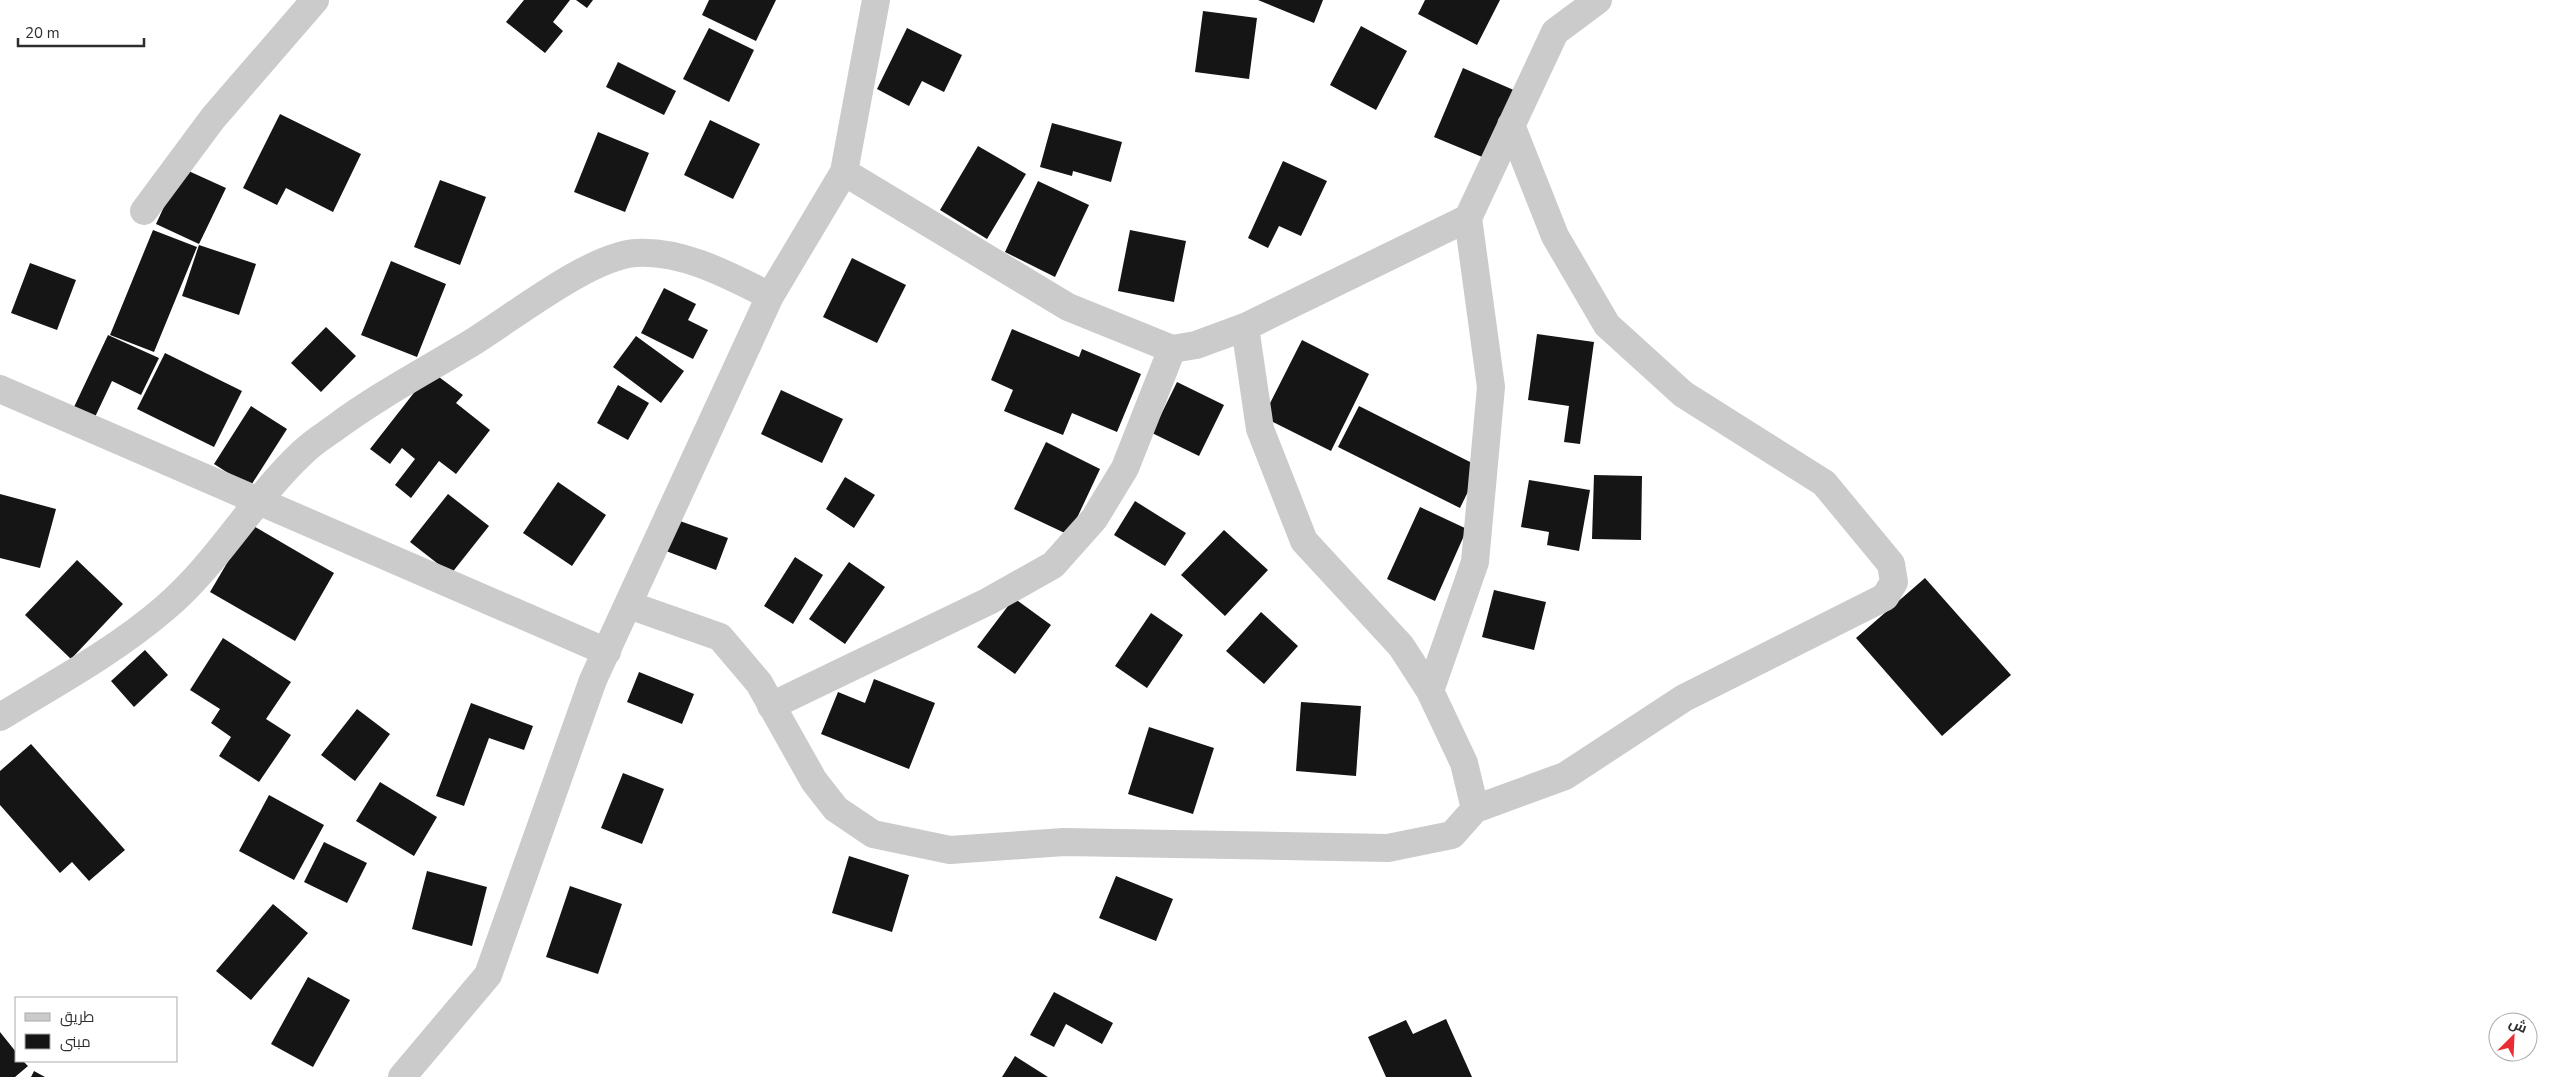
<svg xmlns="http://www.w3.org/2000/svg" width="2553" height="1077" font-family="'Nunito Sans',Cairo,sans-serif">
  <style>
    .building { fill: #151515 }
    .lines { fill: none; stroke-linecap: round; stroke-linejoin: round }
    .minor { stroke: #cbcbcb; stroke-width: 28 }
  </style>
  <rect width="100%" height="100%" fill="#fff"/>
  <!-- building -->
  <path class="building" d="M 524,0 L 570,0 L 553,22 L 563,31 L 545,53 L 506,22 Z
    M 576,0 L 593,0 L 587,8 Z
    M 709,0 L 776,0 L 756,41 L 702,15 Z
    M 1258,0 L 1323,0 L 1314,23 Z
    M 1425,0 L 1500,0 L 1477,45 L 1418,14 Z
    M 1203,11 L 1257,18 L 1249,79 L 1195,72 Z
    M 1361,26 L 1407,51 L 1376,110 L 1330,85 Z
    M 709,28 L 754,50 L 729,102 L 683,79 Z
    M 907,28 L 962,55 L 944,92 L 922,81 L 909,106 L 877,89 Z
    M 618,62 L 676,91 L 664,115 L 606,87 Z
    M 1463,68 L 1516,91 L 1487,159 L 1434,137 Z
    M 280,114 L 361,154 L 333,212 L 286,188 L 277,205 L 243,188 Z
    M 710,120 L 760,144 L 733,199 L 684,175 Z
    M 1052,123 L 1122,142 L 1111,182 L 1073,171 L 1072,176 L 1040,167 Z
    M 598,132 L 649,153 L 625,212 L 574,192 Z
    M 978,146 L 1026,174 L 987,239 L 940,210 Z
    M 1283,161 L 1327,181 L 1301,236 L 1279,226 L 1268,248 L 1248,238 Z
    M 182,168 L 226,188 L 199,244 L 156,224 Z
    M 440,180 L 486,197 L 460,265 L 414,247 Z
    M 1038,181 L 1089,205 L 1055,277 L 1005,252 Z
    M 153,230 L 197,247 L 154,352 L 110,335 Z
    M 1130,230 L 1186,241 L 1174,302 L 1118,291 Z
    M 199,245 L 256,264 L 239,315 L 182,296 Z
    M 852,258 L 906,285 L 877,343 L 823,317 Z
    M 391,261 L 446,284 L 417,357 L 361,335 Z
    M 30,263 L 76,280 L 57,330 L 11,313 Z
    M 664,288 L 696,304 L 688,320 L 708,330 L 693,359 L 641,333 Z
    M 326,327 L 356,356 L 321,392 L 291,363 Z
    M 1012,329 L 1079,357 L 1082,349 L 1141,374 L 1117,432 L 1072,413 L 1063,435 L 1004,411 L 1013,390 L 991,380 Z
    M 1537,334 L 1594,342 L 1580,444 L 1564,442 L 1569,406 L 1528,400 Z
    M 108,335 L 159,358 L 141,395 L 112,381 L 95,417 L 74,407 Z
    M 636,336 L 684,371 L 661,403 L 613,367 Z
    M 1302,340 L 1369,374 L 1331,451 L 1263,417 Z
    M 165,353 L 242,391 L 214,447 L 137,409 Z
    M 431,371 L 463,395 L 456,403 L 490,430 L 456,474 L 439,461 L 411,498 L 395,485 L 415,459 L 402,448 L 390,464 L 370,449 Z
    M 1177,382 L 1224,405 L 1199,456 L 1152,433 Z
    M 618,385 L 649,403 L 628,440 L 597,423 Z
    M 781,390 L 843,419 L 822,463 L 761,434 Z
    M 251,406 L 287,429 L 250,487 L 214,464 Z
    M 1359,406 L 1480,467 L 1460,508 L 1338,447 Z
    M 1046,442 L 1100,469 L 1069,535 L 1014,509 Z
    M 1594,475 L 1642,476 L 1641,540 L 1592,539 Z
    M 845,477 L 875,495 L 854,528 L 826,509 Z
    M 1529,480 L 1590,490 L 1579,551 L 1547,545 L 1549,532 L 1521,527 Z
    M 558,482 L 606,515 L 572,566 L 523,533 Z
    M 0,494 L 56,509 L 40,568 L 0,558 Z
    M 448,494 L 489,526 L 451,574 L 410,542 Z
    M 1135,501 L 1186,533 L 1165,566 L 1114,535 Z
    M 1420,507 L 1467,529 L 1435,601 L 1387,579 Z
    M 677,520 L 728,538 L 716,570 L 666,551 Z
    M 250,524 L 334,573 L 295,641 L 210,592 Z
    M 1224,530 L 1268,570 L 1225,616 L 1181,575 Z
    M 795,557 L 823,575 L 793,624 L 764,606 Z
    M 77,560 L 123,604 L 71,659 L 25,615 Z
    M 849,562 L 885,587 L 845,644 L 809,619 Z
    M 1925,578 L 2011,675 L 1942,736 L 1856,638 Z
    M 1494,590 L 1546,602 L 1534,650 L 1482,637 Z
    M 1014,598 L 1051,625 L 1015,674 L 977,647 Z
    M 1261,612 L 1298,646 L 1264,684 L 1226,651 Z
    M 1151,613 L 1183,635 L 1147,688 L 1115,666 Z
    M 223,638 L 291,682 L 266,719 L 291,735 L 259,782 L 219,756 L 231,737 L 211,723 L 220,709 L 190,690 Z
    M 145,650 L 168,675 L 134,707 L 111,681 Z
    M 639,672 L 694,694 L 682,724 L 627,702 Z
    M 874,679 L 935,703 L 909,769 L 821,734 L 838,692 L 865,703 Z
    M 1301,702 L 1361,706 L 1356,776 L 1296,771 Z
    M 471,703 L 533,726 L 524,750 L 489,738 L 464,806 L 436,796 Z
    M 357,709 L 390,734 L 355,781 L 321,755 Z
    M 1149,727 L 1214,748 L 1193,814 L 1128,794 Z
    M 31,744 L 125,850 L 89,881 L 72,862 L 60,873 L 0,805 L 0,771 Z
    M 623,773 L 664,789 L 642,844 L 601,828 Z
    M 380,782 L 437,817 L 414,856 L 356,821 Z
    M 269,795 L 324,825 L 294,880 L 239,851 Z
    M 324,842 L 367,863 L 347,903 L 304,882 Z
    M 849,856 L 909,875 L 892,932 L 832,913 Z
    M 427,871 L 487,887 L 472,946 L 412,929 Z
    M 1116,876 L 1173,899 L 1156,941 L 1099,918 Z
    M 570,886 L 622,904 L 598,974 L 546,957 Z
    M 273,904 L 308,933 L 251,1000 L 216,971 Z
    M 308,977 L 350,1000 L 313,1067 L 271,1044 Z
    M 1054,992 L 1113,1023 L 1102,1044 L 1066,1024 L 1054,1047 L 1030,1035 Z
    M 1446,1019 L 1472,1077 L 1386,1077 L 1368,1037 L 1406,1020 L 1413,1034 Z
    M 0,1032 L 16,1052 L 16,1061 L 23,1061 L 28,1066 L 15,1077 L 0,1077 Z
    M 1015,1056 L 1048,1077 L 1002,1077 Z
    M 34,1071 L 45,1077 L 31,1077 Z"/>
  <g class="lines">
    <!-- minor -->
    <path class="minor" d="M 876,0 L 844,172 L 1068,307 L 1172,349 L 1196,345 L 1245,327 L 1468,218 L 1555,32 L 1598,0
      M 144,211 L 213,118 L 315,0
      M 0,389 L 607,652
      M 629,605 L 720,637 L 759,683 L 814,781 L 836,809 L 873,834 L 950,850 L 1064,842 L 1388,848 L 1452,835 L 1475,809 L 1464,763 L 1430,691 L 1401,646 L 1304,541 L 1260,429 L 1245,327
      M 1430,691 L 1475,562 L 1491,387 L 1468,218
      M 771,706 L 989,601 L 1053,565 L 1094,519 L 1125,468 L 1172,349
      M 0,717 C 56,683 115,651 165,608 C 218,563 252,500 302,453 C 312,443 325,435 336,427 C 378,396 423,372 468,345 C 511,319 589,256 636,253 C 683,250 730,276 770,296
      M 1475,809 L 1565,776 L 1684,698 L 1885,597 L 1894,582 L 1891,564 L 1824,483 L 1683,394 L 1607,325 L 1555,236 L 1511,125
      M 402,1077 L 488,975 L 593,680 L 770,296 L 844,172"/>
  </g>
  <!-- legend -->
  <rect x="15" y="997" width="162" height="65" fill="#ffffff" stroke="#ababab"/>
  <rect x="25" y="1013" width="25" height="8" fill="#cbcbcb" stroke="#ababab"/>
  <text x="60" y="1022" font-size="15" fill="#2e2e2e">طريق</text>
  <rect x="25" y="1034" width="25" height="15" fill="#151515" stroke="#ababab"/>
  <text x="60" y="1047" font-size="15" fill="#2e2e2e">مبنى</text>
  <!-- north arrow -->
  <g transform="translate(2513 1037) rotate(24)"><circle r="24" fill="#ffffff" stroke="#ababab"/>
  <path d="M0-4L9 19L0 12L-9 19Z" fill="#e92d32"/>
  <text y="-8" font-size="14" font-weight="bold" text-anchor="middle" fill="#2e2e2e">ش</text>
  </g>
  <!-- scale -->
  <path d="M18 38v8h126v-8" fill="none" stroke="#2e2e2e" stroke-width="2.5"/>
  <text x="25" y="38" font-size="15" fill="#2e2e2e" stroke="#ffffff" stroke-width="4" paint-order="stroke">20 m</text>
</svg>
